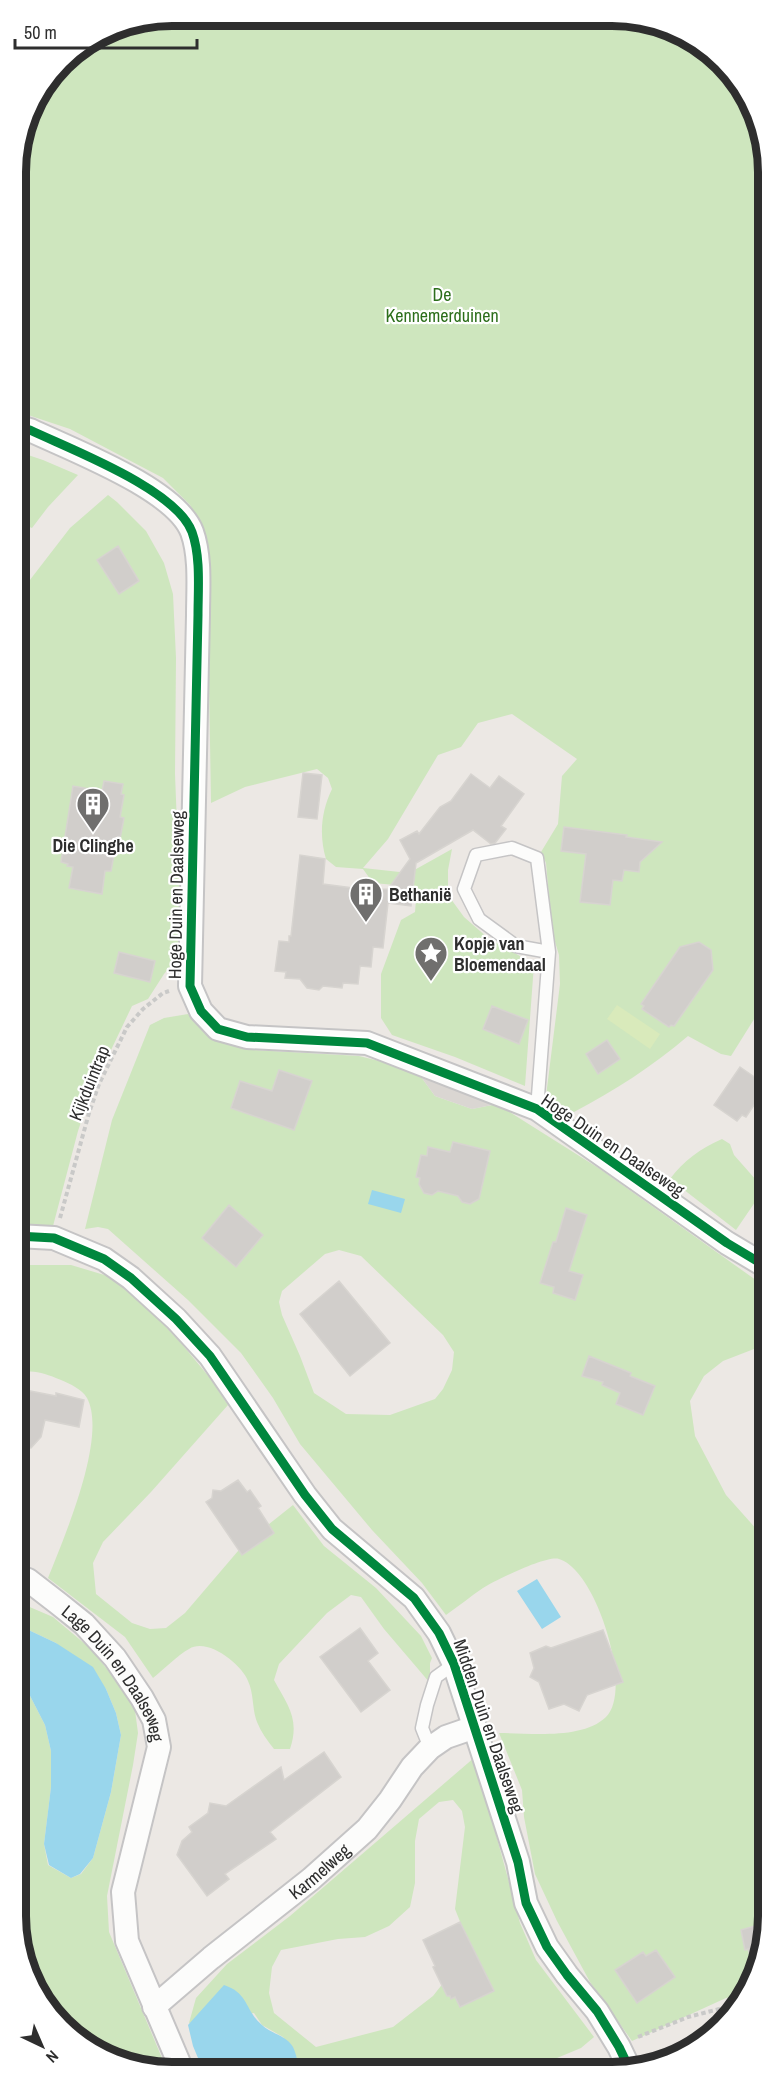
<svg xmlns="http://www.w3.org/2000/svg" width="783" height="2088" font-family="'Archivo Narrow',sans-serif">
  <style>
    .green { fill: #cee6be; fill-rule: evenodd }
    .pitch { fill: #d9eabb }
    .plaza { fill: #dad6d2 }
    .water { fill: #99d6ec }
    .building { fill: #d1cecb; stroke: #d7d4d0; stroke-width: 1.5 }
    .lines { fill: none; stroke-linecap: round; stroke-linejoin: round }
    .service-casing { stroke: #c5c4c5; stroke-width: 15 }
    .minor-casing { stroke: #c5c4c5; stroke-width: 26 }
    .path { stroke: #c9c9c8; stroke-width: 4; stroke-dasharray: 4.5 3; stroke-linecap: butt }
    .service { stroke: #fcfcfb; stroke-width: 12 }
    .minor { stroke: #fcfcfb; stroke-width: 22 }
    .cycleway-casing { stroke: #fff; stroke-width: 13 }
    .cycleway { stroke: #00873e; stroke-width: 9 }
    .labels { text-anchor: middle; dominant-baseline: central; stroke-width: 4.5; stroke-linejoin: round; paint-order: stroke }
    .park-label { font-size: 18px; fill: #2c6e1b; stroke: #fff }
    .poi-label { font-size: 18px; font-weight: bold; fill: #2e2e2e; stroke: #fff; text-anchor: start }
    .street-label { font-size: 18px; fill: #2e2e2e; stroke: #fff }
    .rim { fill: none; stroke: #2e2e2e; stroke-width: 8 }
  </style>
  <rect width="100%" height="100%" fill="#ece8e4"/>
  <!-- green -->
  <path class="green" d="M 172,15 L 642,18 L 722,61 L 765,141 L 766,1000 L 731,1056 L 721,1054 L 688,1036 C 652,1067 615,1090 574,1112 L 546,1096 L 560,984 L 559,955 L 552,932 L 546,863 L 541,852 L 558,824 L 562,776 L 577,759 L 512,714 L 478,723 L 461,747 L 438,755 L 388,839 L 363,868 L 409,873 L 452,849 L 448,870 L 448,895 L 464,917 L 488,938 L 534,964 L 525,1086 L 455,1057 L 392,1035 L 381,1018 L 381,974 L 401,920 L 415,912 L 417,887 L 373,883 L 363,869 L 336,867 L 326,859 C 319,835 321,812 332,789 L 328,778 L 317,769 L 245,787 L 211,803 L 208,619 L 210,578 L 206,536 L 190,505 L 163,478 L 70,429 L 16,411 L 15,161 L 31,103 L 68,54 L 112,27 Z
    M 16,451 L 43,460 L 78,475 L 48,507 L 32,528 L 16,521 Z
    M 108,495 L 117,502 L 146,531 L 164,563 L 173,594 L 176,658 L 175,774 L 182,953 L 164,974 L 148,999 L 132,1006 L 91,1092 L 78,1131 L 53,1226 L 17,1229 L 16,598 L 70,528 Z
    M 188,1014 L 194,1022 L 216,1041 L 253,1050 L 359,1056 L 416,1070 L 435,1096 L 472,1109 L 497,1104 L 600,1169 L 767,1288 L 765,1329 L 754,1349 L 723,1361 L 704,1376 L 690,1401 L 695,1436 L 726,1495 L 767,1541 L 768,1926 L 756,1976 L 745,1994 L 726,1998 L 632,2041 L 590,1982 L 557,1921 L 535,1874 L 524,1817 L 522,1790 L 499,1733 C 530,1733 582,1740 606,1717 C 634,1690 596,1569 559,1559 C 547,1555 496,1580 483,1588 C 471,1596 459,1606 446,1615 L 422,1583 L 372,1530 L 300,1444 L 273,1398 L 241,1353 L 188,1300 L 108,1229 L 98,1227 L 85,1229 L 112,1120 L 150,1025 L 164,1018 ZM 339,1250 L 361,1256 L 443,1335 L 454,1352 L 452,1370 L 443,1389 L 435,1399 L 390,1415 L 346,1414 L 314,1393 L 300,1356 L 282,1315 L 279,1302 L 282,1291 L 325,1254 Z
    M 722,1139 L 730,1144 L 734,1155 L 764,1189 L 736,1230 L 670,1179 C 684,1160 700,1149 722,1139 Z
    M 17,1265 L 71,1265 L 111,1277 L 147,1307 L 181,1343 L 210,1378 L 228,1405 L 151,1492 L 103,1542 L 93,1563 L 96,1594 L 132,1623 L 150,1629 L 166,1628 L 185,1613 L 244,1544 L 293,1505 L 324,1546 L 376,1588 L 421,1636 L 432,1658 L 430,1663 L 430,1683 L 384,1629 L 361,1597 L 351,1595 L 327,1613 L 279,1664 L 274,1680 C 288,1706 300,1719 290,1749 L 274,1749 C 267,1740 261,1732 257,1722 C 252,1709 254,1694 248,1681 C 242,1665 208,1637 189,1649 C 178,1655 164,1669 153,1678 L 125,1637 L 48,1578 C 63,1540 108,1437 87,1398 C 82,1389 70,1384 61,1380 C 44,1373 35,1369 17,1373 Z
    M 18,1602 L 53,1617 L 91,1649 L 134,1703 L 138,1733 L 133,1765 L 107,1896 L 109,1932 L 167,2070 L 142,2070 L 61,2027 L 18,1947 L 18,1681 L 26,1688 L 45,1725 L 51,1751 L 51,1787 L 44,1844 L 48,1865 L 71,1878 L 81,1874 L 93,1858 L 111,1792 L 121,1735 L 116,1713 L 106,1689 L 56,1643 L 18,1625 Z
    M 475,1757 L 520,1923 L 536,1960 L 594,2037 L 581,2048 L 545,2063 L 537,2070 L 299,2070 L 283,2037 L 262,2025 L 254,2013 L 189,2023 L 196,1998 L 227,1964 L 290,1916 ZM 453,1800 L 462,1811 L 465,1827 L 455,1909 L 479,1969 L 444,1982 L 433,1996 L 393,2027 L 316,2047 L 274,2013 L 269,1993 L 272,1967 L 281,1950 L 338,1939 L 365,1937 L 389,1926 L 410,1907 L 415,1883 L 415,1841 L 419,1819 L 439,1802 Z
    M 724,2023 L 690,2052 L 644,2069 L 641,2062 Z"/>
  <!-- pitch -->
  <path class="pitch" d="M 617,1005 L 660,1034 L 650,1049 L 607,1019 Z"/>
  <!-- plaza -->
  <path class="plaza" d="M 416,1070 L 497,1104 L 472,1109 L 435,1096 Z"/>
  <!-- water -->
  <path class="water" d="M 372,1190 L 405,1199 L 401,1213 L 368,1204 Z
    M 537,1579 L 561,1617 L 542,1629 L 517,1591 Z
    M 18,1625 L 56,1643 L 93,1667 L 106,1689 L 116,1713 L 121,1735 L 111,1792 L 93,1858 L 80,1874 L 71,1878 L 49,1865 L 44,1844 L 51,1787 L 51,1751 L 45,1725 L 26,1688 L 18,1681 Z
    M 224,1985 C 249,1993 245,2011 262,2025 C 271,2034 286,2035 293,2047 C 296,2053 298,2063 299,2070 L 203,2070 L 193,2046 L 188,2025 Z"/>
  <!-- building -->
  <path class="building" d="M 118,546 L 139,581 L 119,594 L 97,560 Z
    M 303,773 L 322,775 L 317,819 L 298,817 Z
    M 471,774 L 490,788 L 499,776 L 524,794 L 501,826 L 506,829 L 495,843 L 491,844 L 473,830 L 416,863 L 411,906 L 388,903 L 383,948 L 373,947 L 371,967 L 360,966 L 358,984 L 343,983 L 342,988 L 323,986 L 319,990 L 307,988 L 300,979 L 285,978 L 286,972 L 275,971 L 279,941 L 289,942 L 289,936 L 291,936 L 300,855 L 325,859 L 323,884 L 369,890 L 388,889 L 410,859 L 400,840 L 417,831 L 419,834 L 440,807 L 451,801 Z
    M 104,781 L 123,784 L 121,794 L 124,795 L 120,817 L 124,818 L 118,849 L 115,849 L 111,871 L 105,871 L 102,894 L 69,888 L 73,867 L 67,866 L 68,864 L 61,862 L 73,786 L 102,791 Z
    M 564,827 L 627,835 L 626,837 L 662,842 L 640,862 L 639,872 L 624,870 L 622,881 L 613,880 L 610,905 L 580,902 L 586,854 L 561,851 Z
    M 699,942 L 711,950 L 713,970 L 674,1026 L 671,1025 L 669,1027 L 642,1009 L 644,1006 L 641,1004 L 680,947 Z
    M 119,952 L 155,961 L 150,982 L 114,973 Z
    M 492,1006 L 528,1020 L 519,1044 L 483,1029 Z
    M 607,1040 L 620,1059 L 598,1074 L 586,1054 Z
    M 740,1067 L 766,1085 L 766,1093 L 757,1107 L 754,1105 L 746,1117 L 742,1115 L 737,1121 L 714,1105 Z
    M 279,1070 L 312,1081 L 294,1130 L 231,1108 L 240,1081 L 272,1091 Z
    M 453,1142 L 490,1151 L 479,1199 L 470,1204 L 462,1202 L 458,1196 L 438,1191 L 432,1195 L 424,1193 L 419,1184 L 420,1178 L 416,1177 L 421,1155 L 427,1156 L 428,1147 L 450,1152 Z
    M 229,1205 L 263,1235 L 236,1267 L 202,1238 Z
    M 566,1208 L 587,1215 L 569,1271 L 583,1275 L 575,1300 L 553,1293 L 554,1287 L 540,1283 L 553,1242 L 556,1242 Z
    M 339,1281 L 390,1343 L 350,1376 L 300,1314 Z
    M 589,1356 L 631,1373 L 630,1376 L 655,1386 L 643,1415 L 616,1404 L 620,1393 L 602,1385 L 603,1382 L 582,1376 Z
    M 20,1389 L 56,1396 L 56,1393 L 84,1400 L 79,1427 L 45,1420 L 41,1437 L 31,1448 L 17,1445 L 17,1400 Z
    M 238,1480 L 247,1492 L 250,1490 L 261,1506 L 258,1508 L 274,1533 L 242,1555 L 206,1502 L 212,1498 L 213,1490 L 221,1491 Z
    M 360,1628 L 378,1653 L 368,1661 L 390,1690 L 361,1712 L 320,1657 Z
    M 603,1630 L 623,1682 L 587,1695 L 579,1711 L 564,1704 L 549,1709 L 539,1682 L 530,1677 L 534,1668 L 530,1653 L 546,1646 L 551,1648 Z
    M 324,1752 L 341,1777 L 270,1832 L 276,1839 L 225,1874 L 229,1879 L 207,1896 L 177,1855 L 182,1841 L 192,1832 L 189,1827 L 208,1813 L 210,1803 L 226,1806 L 281,1767 L 284,1780 Z
    M 460,1922 L 494,1991 L 460,2007 L 455,1997 L 451,1999 L 450,1996 L 447,1996 L 433,1967 L 435,1966 L 423,1940 Z
    M 768,1922 L 768,1926 L 756,1975 L 748,1949 L 745,1950 L 741,1930 Z
    M 656,1950 L 675,1977 L 637,2003 L 615,1970 L 643,1952 L 646,1956 Z"/>
  <g class="lines">
    <defs>
      <path id="service" d="M 537,1109 L 549,952 L 537,858 L 512,848 L 476,855 L 464,889 L 479,919 L 516,946 L 549,952
        M 430,1748 L 422,1728 L 427,1705 L 436,1677 L 454,1664"/>
      <g id="minor">
        <path d="M 16,426 L 30,430 C 72,450 176,489 192,532 C 201,557 198,590 198,615 L 190,986 L 201,1011 L 218,1029 L 247,1037 L 367,1043 L 537,1109 L 727,1243 L 767,1267"/>
        <path d="M 17,1236 L 54,1238 L 104,1259 L 131,1278 L 176,1319 L 210,1356 L 305,1495 L 332,1529 L 414,1598 L 439,1633 L 454,1664 L 518,1862 L 526,1903 L 547,1947 L 567,1975 L 597,2011 L 619,2047 L 630,2070"/>
        <path id="s1" d="M 18,1576 L 28,1580 L 59,1604 L 84,1624 L 115,1658 L 142,1698 L 154,1720 L 159,1747 L 123,1892 L 127,1941 L 182,2070"/>
        <path id="s2" d="M 154,2007 L 211,1958 L 311,1879 L 367,1829 L 390,1800 L 412,1767 L 430,1748 L 446,1737 L 475,1727"/>
      </g>
    </defs>
    <!-- service casing -->
    <use href="#service" class="service-casing"/>
    <!-- minor casing -->
    <use href="#minor" class="minor-casing"/>
    <!-- path -->
    <path class="path" d="M 60,1218 L 89,1113 L 99,1084 L 127,1027 L 143,1009 L 163,993 L 169,991
      M 638,2037 L 688,2017 L 739,2004"/>
    <!-- service -->
    <use href="#service" class="service"/>
    <!-- minor -->
    <use href="#minor" class="minor"/>
    <defs>
      <path id="cycleway" d="M 16,426 L 30,430 C 72,450 176,489 192,532 C 201,557 198,590 198,615 L 190,986 L 201,1011 L 218,1029 L 247,1037 L 367,1043 L 537,1109 L 727,1243 L 767,1267
        M 17,1236 L 54,1238 L 104,1259 L 131,1278 L 176,1319 L 210,1356 L 305,1495 L 332,1529 L 414,1598 L 439,1633 L 454,1664 L 518,1862 L 526,1903 L 547,1947 L 567,1975 L 597,2011 L 619,2047 L 630,2070"/>
    </defs>
    <!-- cycleway casing -->
    <use href="#cycleway" class="cycleway-casing"/>
    <!-- cycleway -->
    <use href="#cycleway" class="cycleway"/>
  </g>
  <!-- icons -->
  <defs>
    <symbol id="building-pin" viewBox="-11 -11 22 30"><path d="M0 17L-7.5 6A9.5 9.5 0 1 1 7.5 6Z" fill="#706f6e" stroke="#fff"/><path d="M-4-6H4V6H1V3H-1V6H-4ZM-2.5-4.3h1.7v1.8h-1.7ZM.8-4.3h1.7v1.8H.8ZM-2.5-1h1.7V.8h-1.7ZM.8-1h1.7V.8H.8Z" fill="#fff"/></symbol>
    <symbol id="sight-pin" viewBox="-11 -11 22 30"><path d="M0 17L-7.5 6A9.5 9.5 0 1 1 7.5 6Z" fill="#706f6e" stroke="#fff"/><path d="M0-6L1.8-2.2L6-1.7L2.9 1.2L3.7 5.4L0 3.3L-3.7 5.4L-2.9 1.2L-6-1.7L-1.8-2.2Z" fill="#fff"/></symbol>
  </defs>
  <g fill-rule="evenodd">
    <use href="#building-pin" x="74" y="785" width="38" height="52"/>
    <use href="#building-pin" x="347" y="875" width="38" height="52"/>
    <use href="#sight-pin" x="412" y="934" width="38" height="52"/>
  </g>
  <g class="labels">
    <!-- park labels -->
    <g class="park-label">
      <text x="442" y="294">De<tspan x="442" dy="21">Kennemerduinen</tspan></text>
    </g>
    <!-- poi labels -->
    <g class="poi-label">
      <text x="93" y="845" text-anchor="middle">Die Clinghe</text>
      <text x="389" y="894">Bethanië</text>
      <text x="454" y="943">Kopje van<tspan x="454" dy="21">Bloemendaal</tspan></text>
    </g>
    <!-- street labels -->
    <g class="street-label">
      <text transform="translate(176 895) rotate(-89)">Hoge Duin en Daalseweg</text>
      <text transform="translate(89 1083) rotate(-68)">Kijkduintrap</text>
      <text transform="translate(613 1145) rotate(34)">Hoge Duin en Daalseweg</text>
      <text stroke="none"><textPath href="#s1" startOffset="140">Lage Duin en Daalseweg</textPath></text>
      <text transform="translate(489 1726) rotate(71)">Midden Duin en Daalseweg</text>
      <text stroke="none"><textPath href="#s2" startOffset="214">Karmelweg</textPath></text>
    </g>
  </g>
  <!-- crop -->
  <path d="M0 0H783V2088H0ZM172 26H612A146 146 0 0 1 758 172V1916A146 146 0 0 1 612 2062H172A146 146 0 0 1 26 1916V172A146 146 0 0 1 172 26Z" fill="#fff" fill-rule="evenodd"/>
  <path class="rim" d="M172 26H612A146 146 0 0 1 758 172V1916A146 146 0 0 1 612 2062H172A146 146 0 0 1 26 1916V172A146 146 0 0 1 172 26Z"/>
  <!-- north arrow -->
  <g transform="translate(42 2046) rotate(136)" stroke="#ffffff" stroke-width="4.5" paint-order="stroke">
  <path d="M0-4.5L10 22L0 15L-10 22Z" fill="#2e2e2e"/>
  <text y="-9" font-size="16" font-weight="bold" text-anchor="middle" fill="#2e2e2e">N</text>
  </g>
  <!-- scale -->
  <path d="M15 39v9h182v-9" fill="none" stroke="#2e2e2e" stroke-width="3"/>
  <text x="24" y="39" font-size="18" fill="#2e2e2e" stroke="#ffffff" stroke-width="4.5" paint-order="stroke">50 m</text>
</svg>
